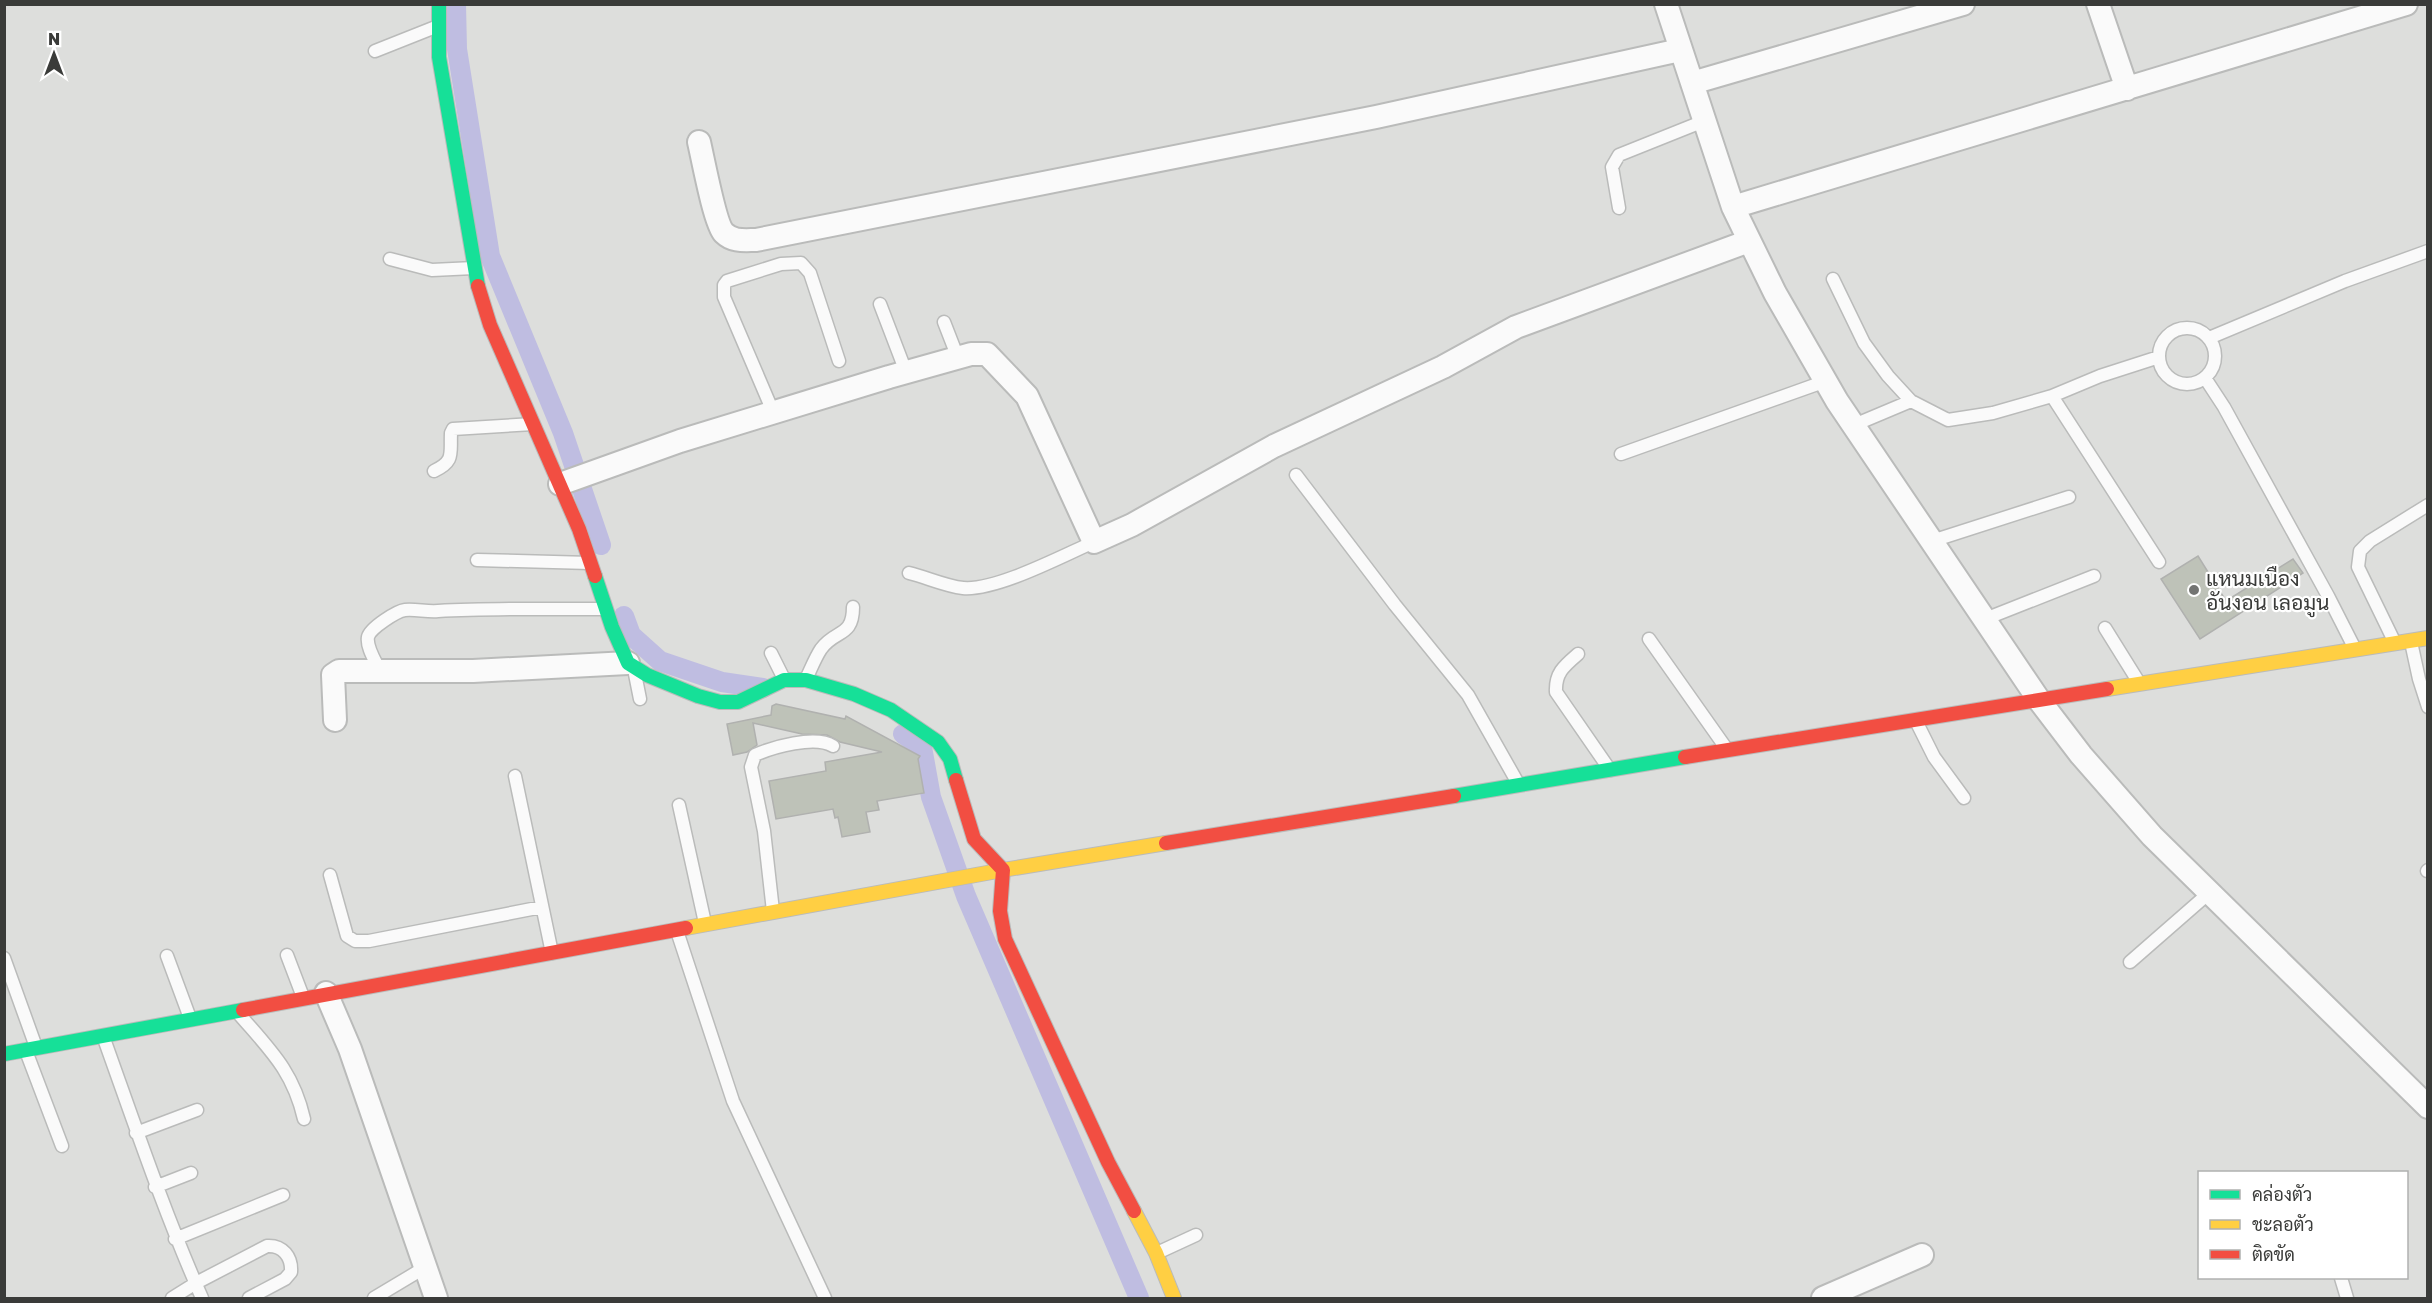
<svg xmlns="http://www.w3.org/2000/svg" width="2432" height="1303" font-family="'Golos Text',Sarabun,sans-serif">
  <style>
    .lines { fill: none; stroke-linecap: round; stroke-linejoin: round }
    .canal { stroke: #bfbde1; stroke-width: 20 }
    .building { fill: #bec2b8; stroke: #b0b1af; stroke-width: 1.5 }
    .lane-casing { stroke: #babbba; stroke-width: 15 }
    .street-casing { stroke: #babbba; stroke-width: 26 }
    .fast-casing { stroke: #babbba; stroke-width: 16 }
    .slow-casing { stroke: #babbba; stroke-width: 16 }
    .jam-casing { stroke: #babbba; stroke-width: 16 }
    .lane { stroke: #fafafa; stroke-width: 12 }
    .street { stroke: #fafafa; stroke-width: 22 }
    .fast { stroke: #16e098; stroke-width: 14 }
    .slow { stroke: #ffcf43; stroke-width: 14 }
    .jam { stroke: #f24e42; stroke-width: 14 }
    .poi-dot { fill: #737472; stroke: #fff; stroke-width: 2 }
    .labels { text-anchor: middle; dominant-baseline: central; stroke-width: 4.5; stroke-linejoin: round; paint-order: stroke }
    .poi-label { font-size: 21px; fill: #3a3b39; stroke: #fff; text-anchor: start }
  </style>
  <rect width="100%" height="100%" fill="#dddedc"/>
  <g class="lines">
    <!-- canal -->
    <path class="canal" d="M 456,4 L 457,49 L 490,256 L 563,433 L 601,545
      M 624,616 L 631,635 L 660,661 L 722,682 L 763,688
      M 903,734 L 922,747 L 931,797 L 966,896 L 1139,1298"/>
  </g>
  <!-- building -->
  <path class="building" d="M 2198,556 L 2226,601 L 2293,559 L 2303,573 L 2200,639 L 2161,579 Z
    M 776,704 L 845,719 L 846,716 L 920,756 L 918,759 L 924,793 L 877,801 L 879,810 L 866,812 L 870,832 L 842,837 L 838,817 L 835,818 L 833,809 L 776,819 L 769,781 L 826,771 L 825,762 L 882,752 L 840,742 L 827,735 L 802,734 L 753,723 L 757,745 L 747,752 L 733,755 L 727,724 L 771,715 L 772,706 Z"/>
  <g class="lines">
    <defs>
      <path id="lane" d="M 375,51 L 438,26
        M 1619,208 L 1612,167 L 1619,155 L 1704,121
        M 390,259 L 432,270 L 474,268
        M 1833,279 L 1864,343 L 1888,376 L 1911,401 L 1948,420 L 1993,413 L 2052,396 L 2100,376 L 2159,357
        M 880,304 L 906,372
        M 944,322 L 958,358
        M2159 356a28 28 0 1 1 56 0a28 28 0 1 1-56 0Z
        M 2209,338 L 2345,281 L 2428,251
        M 2205,378 L 2224,407 L 2328,596 L 2355,649
        M 2052,396 L 2159,562
        M 774,414 L 724,297 L 724,285 L 727,281 L 781,264 L 801,263 L 810,273 L 839,361
        M 1854,425 L 1911,401
        M 1621,454 L 1826,381
        M 434,471 C 455,461 450,454 451,433 L 453,429 L 533,424
        M 1296,475 L 1395,605 L 1468,695 L 1519,785
        M 1932,541 L 2069,497
        M 477,560 L 590,563
        M 909,573 C 926,577 945,586 963,588 C 996,591 1062,556 1094,542
        M 1985,619 L 2094,576
        M 2105,628 L 2138,681
        M 1649,639 L 1726,748
        M 2394,641 L 2358,567 L 2360,551 L 2370,541 L 2428,505
        M 2411,642 L 2419,679 L 2428,707
        M 771,653 L 784,679
        M 1578,654 C 1564,666 1555,673 1556,692 L 1610,770
        M 380,671 C 376,662 366,647 368,637 C 370,628 397,611 405,610 C 416,609 427,612 438,611 C 493,608 548,609 604,609
        M 635,674 L 640,699
        M 806,679 C 811,669 815,658 821,649 C 835,629 853,638 853,607
        M 1916,721 L 1934,757 L 1964,798
        M 515,776 L 552,953
        M 679,805 L 705,923
        M 2427,871 L 2428,870
        M 330,875 L 347,936 L 355,941 L 369,941 L 542,907
        M 773,911 L 764,831 L 751,767 L 755,755 C 773,747 815,735 833,746
        M 677,931 L 733,1101 L 825,1298
        M 287,955 L 303,997
        M 167,956 L 190,1018
        M 4,958 L 36,1047
        M 2130,962 L 2209,893
        M 239,1014 C 270,1050 293,1071 304,1119
        M 103,1036 C 135,1125 164,1212 202,1298
        M 26,1051 L 62,1146
        M 136,1133 L 197,1110
        M 155,1187 L 191,1173
        M 175,1239 L 283,1195
        M 1157,1253 L 1196,1235
        M 2341,1278 L 2347,1298
        M 172,1298 L 196,1283 L 267,1246 C 283,1245 292,1257 291,1272 L 285,1279 L 249,1298
        M 374,1298 L 424,1268"/>
      <path id="street" d="M 1666,4 L 1733,207 L 1775,293 L 1837,401 L 2039,700 L 2081,755 L 2152,836 L 2428,1107
        M 2098,4 L 2127,89
        M 1692,83 L 1963,4
        M 699,142 C 703,159 715,224 724,233 C 733,242 745,240 756,240 L 1376,117 L 1680,50
        M 1733,207 L 2406,4
        M 560,484 L 680,441 L 889,377 L 971,354 L 987,354 L 1027,396 L 1094,542 L 1132,525 L 1274,446 L 1443,367 L 1516,327 L 1749,241
        M 335,720 L 333,675 L 339,671 L 473,671 L 628,663
        M 326,993 L 350,1049 L 436,1298
        M 1823,1298 L 1922,1255"/>
      <path id="fast" d="M 439,4 L 439,57 L 478,286
        M 595,576 L 612,627 L 628,663 L 647,675 L 698,696 L 720,702 L 738,702 L 784,680 L 806,680 L 854,694 L 891,710 L 938,742 L 950,759 L 956,780
        M 1454,796 L 1685,757
        M 4,1054 L 243,1010"/>
      <path id="slow" d="M 2107,689 L 2428,638
        M 686,928 L 1003,870 L 1166,843
        M 1134,1211 L 1156,1253 L 1174,1298"/>
      <path id="jam" d="M 478,286 L 490,325 L 579,529 L 595,576
        M 1685,757 L 2107,689
        M 956,780 L 974,839 L 1003,870 L 1000,911 L 1005,939 L 1108,1162 L 1134,1211
        M 1166,843 L 1454,796
        M 243,1010 L 686,928"/>
    </defs>
    <!-- lane casing -->
    <use href="#lane" class="lane-casing"/>
    <!-- street casing -->
    <use href="#street" class="street-casing"/>
    <!-- fast casing -->
    <use href="#fast" class="fast-casing"/>
    <!-- slow casing -->
    <use href="#slow" class="slow-casing"/>
    <!-- jam casing -->
    <use href="#jam" class="jam-casing"/>
    <!-- lane -->
    <use href="#lane" class="lane"/>
    <!-- street -->
    <use href="#street" class="street"/>
    <!-- fast -->
    <use href="#fast" class="fast"/>
    <!-- slow -->
    <use href="#slow" class="slow"/>
    <!-- jam -->
    <use href="#jam" class="jam"/>
  </g>
  <!-- markers -->
  <circle class="poi-dot" cx="2194" cy="590" r="6"/>
  <g class="labels">
    <!-- poi labels -->
    <g class="poi-label">
      <text x="2206" y="578">แหนมเนือง<tspan x="2206" dy="24">อันงอน เลอมูน</tspan></text>
    </g>
  </g>
  <!-- border -->
  <rect width="2432" height="1303" fill="none" stroke="#3a3b39" stroke-width="12"/>
  <!-- legend -->
  <rect x="2198" y="1171" width="210" height="108" fill="#ffffff" stroke="#b0b1b0" stroke-width="1.5"/>
  <rect x="2210" y="1190" width="30" height="9" fill="#16e098" stroke="#b0b1b0" stroke-width="1.5"/>
  <text x="2252" y="1201" font-size="18" fill="#3a3b39">คล่องตัว</text>
  <rect x="2210" y="1220" width="30" height="9" fill="#ffcf43" stroke="#b0b1b0" stroke-width="1.5"/>
  <text x="2252" y="1231" font-size="18" fill="#3a3b39">ชะลอตัว</text>
  <rect x="2210" y="1250" width="30" height="9" fill="#f24e42" stroke="#b0b1b0" stroke-width="1.5"/>
  <text x="2252" y="1261" font-size="18" fill="#3a3b39">ติดขัด</text>
  <!-- north arrow -->
  <g transform="translate(54 54)" stroke="#ffffff" stroke-width="4.5" paint-order="stroke">
  <path d="M0-4.5L10 22L0 15L-10 22Z" fill="#3a3b39"/>
  <text y="-9" font-size="16" font-weight="bold" text-anchor="middle" fill="#3a3b39">N</text>
  </g>
</svg>
